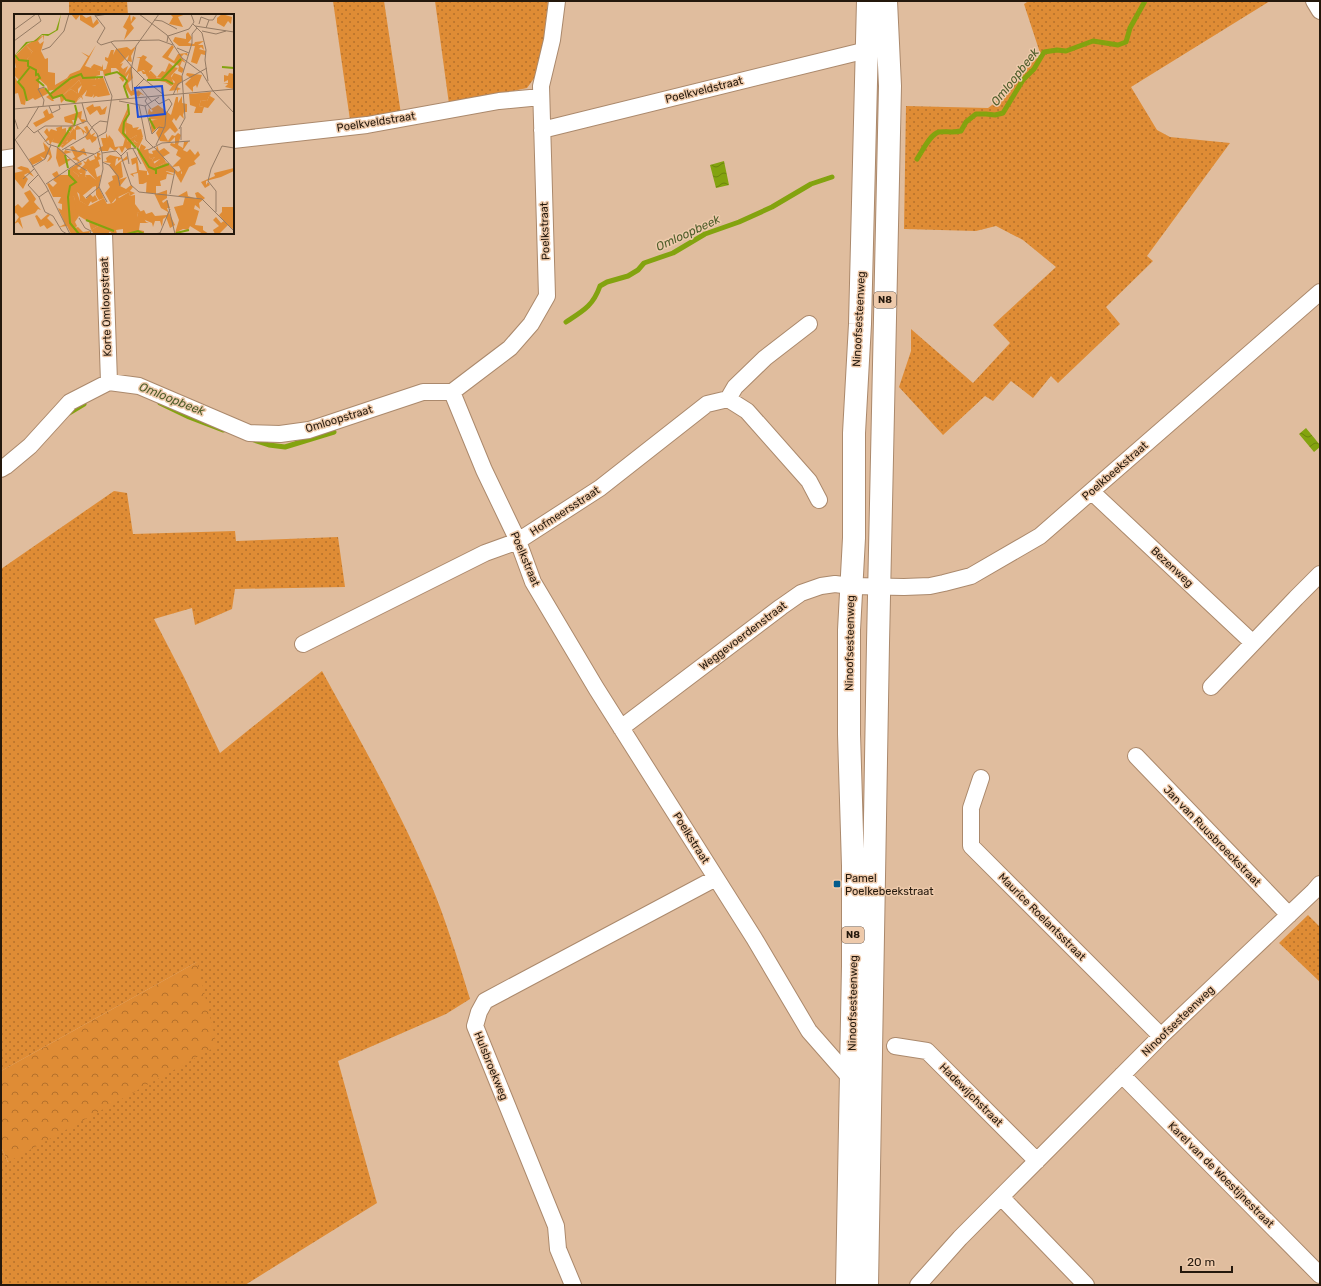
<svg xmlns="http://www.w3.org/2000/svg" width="1321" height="1286" font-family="Rubik,sans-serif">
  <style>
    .grass { fill: url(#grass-dots) }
    .forest { fill: url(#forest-crowns) }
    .water { fill: url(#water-waves) }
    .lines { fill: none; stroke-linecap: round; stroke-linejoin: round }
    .stream { stroke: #83a30f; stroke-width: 5 }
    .minor-casing { stroke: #ab896c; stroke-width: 18 }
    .primary-casing { stroke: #ab896c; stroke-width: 24 }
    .minor { stroke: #fff; stroke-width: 16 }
    .primary { stroke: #fff; stroke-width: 22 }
    .poi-dot { fill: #025b8c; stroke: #eecaab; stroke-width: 1.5 }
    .labels { text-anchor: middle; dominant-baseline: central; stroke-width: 3; stroke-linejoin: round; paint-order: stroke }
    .shield { fill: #eecaab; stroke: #614d3c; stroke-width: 1 }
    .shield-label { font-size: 10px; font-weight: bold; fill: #24180c }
    .street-label { font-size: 11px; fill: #24180c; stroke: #eecaab }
    .poi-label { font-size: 11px; fill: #24180c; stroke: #eecaab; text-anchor: start }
    .water-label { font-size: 12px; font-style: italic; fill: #4f5e2b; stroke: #eecaab }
    .inset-river { fill: none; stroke: #83a30f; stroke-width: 2 }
    .inset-road { fill: none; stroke: #957b64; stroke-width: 1 }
    .view { fill: #1d4ed8; fill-opacity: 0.15; stroke: #1d4ed8; stroke-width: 2 }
    .inset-edge { fill: none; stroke: #24180c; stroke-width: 2 }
  </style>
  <defs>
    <pattern id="grass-dots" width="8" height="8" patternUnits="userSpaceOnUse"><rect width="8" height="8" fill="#df8c35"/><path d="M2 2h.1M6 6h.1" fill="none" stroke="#b5712b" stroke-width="1.8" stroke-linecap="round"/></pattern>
    <pattern id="forest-crowns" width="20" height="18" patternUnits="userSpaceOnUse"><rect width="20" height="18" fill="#df8c35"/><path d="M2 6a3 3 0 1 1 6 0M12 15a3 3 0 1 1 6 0" fill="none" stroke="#b5712b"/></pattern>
    <pattern id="water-waves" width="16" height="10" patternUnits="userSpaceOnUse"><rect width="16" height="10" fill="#83a30f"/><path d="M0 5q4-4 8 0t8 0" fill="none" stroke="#6b840d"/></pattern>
  </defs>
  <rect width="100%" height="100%" fill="#e0bd9e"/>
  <!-- grass -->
  <path class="grass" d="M 69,1 L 127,1 L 128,15 L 69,15 Z
    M 333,1 L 384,1 L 401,114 L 350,120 Z
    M 435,1 L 548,1 L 541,64 L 535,77 L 527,88 L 449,104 Z
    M 1029,1 L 1270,1 L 1131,87 L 1157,130 L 1170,137 L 1230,143 L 1147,256 L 1153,261 L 1106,307 L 1120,324 L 1058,383 L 1051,376 L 1033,398 L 1011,381 L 993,401 L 985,396 L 943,435 L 899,387 L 911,351 L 911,329 L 973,383 L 1010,343 L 993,325 L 1056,267 L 1023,240 L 996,226 L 976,231 L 904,229 L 906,106 L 988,108 L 996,102 L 1019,69 L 1041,56 L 1024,4 Z
    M 114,491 L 127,493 L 133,534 L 235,531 L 236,541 L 338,537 L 345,587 L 235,589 L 232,609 L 195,625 L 192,608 L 154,619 L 184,677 L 220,753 L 322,671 C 360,740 399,809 430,882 C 446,920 458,960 470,999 L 446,1014 L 338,1061 L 377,1203 L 245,1285 L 1,1285 L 1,1147 L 8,1162 L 197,962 L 1,1071 L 1,569 Z
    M 1308,915 L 1320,927 L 1320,982 L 1279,943 Z"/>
  <!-- forest -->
  <path class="forest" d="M 197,962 L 217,1046 L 8,1162 L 1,1147 L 1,1071 Z"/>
  <!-- water -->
  <path class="water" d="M 724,161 L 729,185 L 716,188 L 710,165 Z
    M 1306,428 L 1320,445 L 1320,447 L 1314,452 L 1299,434 Z"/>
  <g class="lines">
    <!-- stream -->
    <path class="stream" d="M 917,159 C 922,152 930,134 939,132 C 946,131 953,133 961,131 L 966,122 L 976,114 L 986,114 L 995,115 L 1003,113 L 1023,80 L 1034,69 L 1044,52 L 1057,50 L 1066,51 L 1093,41 L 1118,45 L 1126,42 L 1130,28 L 1145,1
      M 566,322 C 583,311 593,306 600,286 L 607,282 L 628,276 L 638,270 L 644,263 L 673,253 L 705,234 L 739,222 L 772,207 L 811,184 L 832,177
      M 160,403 L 189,417 L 223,430
      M 69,413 L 84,404
      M 251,439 L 269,445 L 285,447 L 334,432"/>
    <defs>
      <path id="minor" d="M 1314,1 L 1320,11
        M 542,130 L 867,50
        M 233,140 L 367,125 L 499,101 L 541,97
        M 1,159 L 15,157
        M 104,233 L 109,382
        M 452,392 L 484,470 L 518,541 L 533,582 L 596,688 L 754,938 L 809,1031 L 852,1080
        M 452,392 L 510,348 L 531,324 L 547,296 L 541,86 L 552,40 L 557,1
        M 728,399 L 735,387 L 765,358 L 809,324
        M 1,469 L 6,466 L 30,446 L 70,402 L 109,382 L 139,386 L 249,433 L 280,434 L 309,430 L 423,392 L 452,392
        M 1092,492 L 1253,643
        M 303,644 L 485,553 L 518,541 L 600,488 L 707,404 L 728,399 L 747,411 L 809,481 L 819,500
        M 1211,687 L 1296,598 L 1320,574
        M 621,728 L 781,607 L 801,593 L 821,586 L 835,584 L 851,586 L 904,587 L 930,586 L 944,583 L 971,576 L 1040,536 L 1320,292
        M 1136,756 L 1289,915
        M 981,778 L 971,808 L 971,846 L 1161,1036
        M 895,1046 L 927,1051 L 1037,1161
        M 1122,1075 L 1320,1275
        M 1001,1197 L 1086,1285
        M 573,1285 L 558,1249 L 556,1226 L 475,1026 L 479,1012 L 485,1001 L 716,878
        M 918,1285 L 960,1238 L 1161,1036 L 1314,891 L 1320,884"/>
      <path id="primary" d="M 847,1285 L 853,966 L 853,866 L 849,734 L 849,630 L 854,538 L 854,433 L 860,324 L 868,1
        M 867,1285 L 878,643 L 890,86 L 886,1"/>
    </defs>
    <!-- minor casing -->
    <use href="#minor" class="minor-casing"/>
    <!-- primary casing -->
    <use href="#primary" class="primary-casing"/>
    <!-- minor -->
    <use href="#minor" class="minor"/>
    <!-- primary -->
    <use href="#primary" class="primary"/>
  </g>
  <!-- markers -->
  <rect class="poi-dot" x="833" y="880" width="8" height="8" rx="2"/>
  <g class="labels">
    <!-- shield labels -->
    <g class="shield">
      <rect x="874" y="292" width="22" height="16" rx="3"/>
      <rect x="842" y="927" width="22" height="16" rx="3"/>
    </g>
    <g class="shield-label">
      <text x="885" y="300">N8</text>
      <text x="853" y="935">N8</text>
    </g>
    <!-- street labels -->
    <g class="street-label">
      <text transform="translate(704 90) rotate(-14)">Poelkveldstraat</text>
      <text transform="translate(376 122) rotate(-9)">Poelkveldstraat</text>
      <text transform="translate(545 231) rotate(-92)">Poelkstraat</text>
      <text transform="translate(106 307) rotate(-92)">Korte Omloopstraat</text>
      <text transform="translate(859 319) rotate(-87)">Ninoofsesteenweg</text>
      <text transform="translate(339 419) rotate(-17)">Omloopstraat</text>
      <text transform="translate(1115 471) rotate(-41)">Poelkbeekstraat</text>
      <text transform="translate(565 511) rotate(-33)">Hofmeersstraat</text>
      <text transform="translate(525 559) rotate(67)">Poelkstraat</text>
      <text transform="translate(1172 567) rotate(43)">Bezenweg</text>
      <text transform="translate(743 636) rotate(-37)">Weggevoerdenstraat</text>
      <text transform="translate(850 643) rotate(-89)">Ninoofsesteenweg</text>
      <text transform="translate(1212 836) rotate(46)">Jan van Ruusbroeckstraat</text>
      <text transform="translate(691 838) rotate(58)">Poelkstraat</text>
      <text transform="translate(1042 917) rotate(45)">Maurice Roelantsstraat</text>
      <text transform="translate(853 1003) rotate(-89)">Ninoofsesteenweg</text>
      <text transform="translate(1178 1021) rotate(-44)">Ninoofsesteenweg</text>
      <text transform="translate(491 1066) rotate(68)">Hulsbroekweg</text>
      <text transform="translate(971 1095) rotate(45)">Hadewijchstraat</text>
      <text transform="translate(1221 1175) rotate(45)">Karel van de Woestijnestraat</text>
    </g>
    <!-- poi labels -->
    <g class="poi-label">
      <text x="845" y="878">Pamel<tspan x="845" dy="13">Poelkebeekstraat</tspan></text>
    </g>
    <!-- water labels -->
    <g class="water-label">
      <text transform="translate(1015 77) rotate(-52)">Omloopbeek</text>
      <text transform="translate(688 233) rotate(-25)">Omloopbeek</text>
      <text transform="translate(172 399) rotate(22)">Omloopbeek</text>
    </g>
  </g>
  <!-- overview -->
  <g transform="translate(14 14)">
    <rect width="220" height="220" fill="#e0bd9e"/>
    <path d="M 57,0 L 67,0 L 72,4 L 77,2 L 79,10 L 83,5 L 85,9 L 79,14 L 66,6 L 66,1 L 62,6 ZM 116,0 L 117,8 L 119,2 L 122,4 L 117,10 L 120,14 L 110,26 L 113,16 L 109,13 ZM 208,0 L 218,3 L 217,10 L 214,7 L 210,13 L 203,9 L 203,4 ZM 174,18 L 178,24 L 174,29 L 180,30 L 181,28 L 190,27 L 184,31 L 189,31 L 190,36 L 187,33 L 185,35 L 192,37 L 191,41 L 187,40 L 183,50 L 177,48 L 181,32 L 165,32 L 159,27 L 161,23 L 172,25 L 172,20 ZM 30,21 L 30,27 L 29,22 L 24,27 L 26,30 L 30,27 L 27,37 L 31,45 L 34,44 L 34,58 L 41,59 L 41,71 L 53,64 L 55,67 L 63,62 L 67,61 L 68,64 L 75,61 L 76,65 L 81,66 L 84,62 L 84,65 L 89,63 L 96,81 L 84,83 L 84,76 L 78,78 L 82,71 L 78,72 L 77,77 L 73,76 L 68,82 L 66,81 L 62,89 L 51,85 L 47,89 L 46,83 L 38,83 L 40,87 L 38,87 L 32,83 L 44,75 L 34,77 L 33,72 L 25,65 L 25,75 L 30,74 L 35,79 L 21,86 L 19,84 L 14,87 L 12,85 L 11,91 L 7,90 L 4,79 L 0,80 L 0,61 L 4,69 L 16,53 L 13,45 L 19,38 L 12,31 ZM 65,66 L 68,72 L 61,86 L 63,79 L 57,75 L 48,82 ZM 12,31 L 18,39 L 2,54 L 0,43 ZM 158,31 L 160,33 L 154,43 L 160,47 L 164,40 L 173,39 L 174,42 L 170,40 L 167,43 L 172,49 L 168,47 L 166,52 L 170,55 L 168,59 L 164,57 L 165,52 L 148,43 ZM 122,32 L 117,42 L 118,48 L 113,47 L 115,41 L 106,50 L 109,49 L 107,53 L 109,55 L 114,52 L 111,60 L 117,52 L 119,64 L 114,69 L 115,73 L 117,77 L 121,75 L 123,78 L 124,76 L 131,82 L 127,80 L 124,83 L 122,80 L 117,82 L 111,73 L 115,59 L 109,68 L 105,63 L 107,63 L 104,59 L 105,57 L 102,54 L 97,54 L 97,60 L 90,62 L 89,57 L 78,56 L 77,53 L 80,50 L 88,53 L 89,50 L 89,56 L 92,55 L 94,48 L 91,46 L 91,43 L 94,44 L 97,36 L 100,36 L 99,41 L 102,35 L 113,33 L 117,36 ZM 129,41 L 133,43 L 131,46 L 139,52 L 133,63 L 130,56 L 123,58 L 126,44 L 122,43 L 127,43 ZM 155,49 L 160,53 L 148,64 L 141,63 L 135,58 L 136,56 L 143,63 L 148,57 L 151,58 ZM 160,59 L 168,62 L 168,67 L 163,73 L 167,75 L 164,76 L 164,80 L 163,76 L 155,77 L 161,68 L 157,64 ZM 173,59 L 188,61 L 183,74 L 182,71 L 179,73 L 179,78 L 171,70 L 177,64 L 172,61 ZM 197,78 L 193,87 L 187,86 L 185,92 L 190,93 L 188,99 L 180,99 L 182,93 L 176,91 L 175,80 ZM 168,82 L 168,89 L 173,90 L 173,98 L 170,98 L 169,101 L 170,105 L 166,101 L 162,107 L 160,104 L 158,107 L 164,116 L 161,119 L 156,114 L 150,120 L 154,127 L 158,121 L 161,122 L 164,119 L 167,121 L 164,131 L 169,134 L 170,128 L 175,127 L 169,136 L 173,138 L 176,135 L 181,141 L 184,137 L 186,141 L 180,147 L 182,150 L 175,153 L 167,169 L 164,164 L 168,159 L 165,152 L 158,153 L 167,144 L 162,141 L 164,136 L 156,131 L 157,129 L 161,130 L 161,123 L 156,128 L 146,127 L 142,119 L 147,111 L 145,106 L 136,105 L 134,99 L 135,94 L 137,98 L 139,97 L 137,95 L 144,91 L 157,101 L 162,83 L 164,83 L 164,89 ZM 79,90 L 80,93 L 86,92 L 88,96 L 93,92 L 91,100 L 86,101 L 83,96 L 76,101 L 72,94 ZM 33,95 L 35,100 L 38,99 L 40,103 L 22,113 L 19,109 L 31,103 L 29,98 ZM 68,97 L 67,105 L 72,106 L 69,110 L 64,103 L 61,110 L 62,106 L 58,106 L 60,112 L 57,118 L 54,114 L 59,110 L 51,108 L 50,103 ZM 111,108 L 118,111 L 119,114 L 125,113 L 123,116 L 127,115 L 129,123 L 123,129 L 120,126 L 123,121 L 116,125 L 114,124 L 113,128 L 118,127 L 120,130 L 117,130 L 117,134 L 114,136 L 111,133 L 108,139 L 105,133 L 101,137 L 96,133 L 94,137 L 86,137 L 85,134 L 89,132 L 87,124 L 92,124 L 92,119 L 94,124 L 95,121 L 99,126 L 101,133 L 109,132 L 112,121 ZM 63,111 L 73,119 L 70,113 L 73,112 L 77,121 L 82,118 L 79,122 L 83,123 L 82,126 L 78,129 L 76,125 L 73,126 L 71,123 L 73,120 L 70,118 L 70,121 L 67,115 L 60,116 ZM 48,112 L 48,115 L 52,114 L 52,122 L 53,116 L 57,119 L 51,131 L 49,130 L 45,134 L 46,130 L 38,128 L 40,124 L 36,131 L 35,126 L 30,128 L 34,123 L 30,118 L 33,114 L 35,118 L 37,115 L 43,117 L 42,114 ZM 29,128 L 36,135 L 38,143 L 36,146 L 33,148 L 36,142 L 34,140 L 31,145 L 26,142 L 29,146 L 18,151 L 15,145 L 31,137 ZM 143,131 L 145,137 L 150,134 L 156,139 L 149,143 L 152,148 L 143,153 L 140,150 L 146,145 L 139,148 L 138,146 L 141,143 L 136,145 L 134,139 L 139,140 L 138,137 L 142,136 ZM 59,132 L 64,138 L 70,134 L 73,142 L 69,140 L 63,144 L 66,147 L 62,149 L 64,147 L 58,145 L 45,153 L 42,144 L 43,133 L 50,138 L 51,136 L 58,138 L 51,140 L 52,145 L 58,145 L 61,143 L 56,133 ZM 83,138 L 87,140 L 85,142 L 87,145 L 84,146 L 86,152 L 81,155 L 83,163 L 87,161 L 85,173 L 90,184 L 85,186 L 82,181 L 82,172 L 79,173 L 71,161 L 76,161 L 82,166 L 72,155 L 70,160 L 59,157 L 65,162 L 55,179 L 60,183 L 65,202 L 61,208 L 63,212 L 61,214 L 64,213 L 69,218 L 76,217 L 75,220 L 57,220 L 53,212 L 45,213 L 51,210 L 44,194 L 48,196 L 48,190 L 44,189 L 47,183 L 39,183 L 33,170 L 35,169 L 39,173 L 43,169 L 39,166 L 41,164 L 38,160 L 43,157 L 45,161 L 55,161 L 55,155 L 67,148 L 68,150 L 63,154 L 65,156 L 71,150 L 69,147 L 72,148 L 74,144 L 76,147 L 81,145 L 80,141 L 83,143 ZM 96,141 L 108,144 L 104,147 L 104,144 L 102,145 L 101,152 L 113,142 L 114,145 L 107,148 L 109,163 L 104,166 L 113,163 L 106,172 L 112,175 L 117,171 L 119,173 L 116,177 L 121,179 L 116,182 L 115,178 L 102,184 L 97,190 L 91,179 L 96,173 L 94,169 L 99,166 L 98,162 L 102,161 L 95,151 L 97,149 L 89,148 L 93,147 L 92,144 ZM 7,152 L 14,154 L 20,163 L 14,159 L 10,161 L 14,165 L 9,175 L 0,164 L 0,159 L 9,157 L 3,154 ZM 220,154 L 220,157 L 207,163 L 192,167 L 192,171 L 194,168 L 196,171 L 191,174 L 187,168 L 201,162 L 200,159 ZM 151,157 L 161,161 L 153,160 L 152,165 L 146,167 L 147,172 L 142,172 L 142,180 L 153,176 L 153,184 L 148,187 L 149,189 L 153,186 L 156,194 L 153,194 L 154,197 L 161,211 L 156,214 L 152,203 L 149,205 L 148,213 L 146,207 L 141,207 L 139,213 L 138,209 L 124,203 L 123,199 L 130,196 L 132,200 L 138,198 L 141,202 L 153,201 L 154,198 L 147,194 L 140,179 L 132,179 L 133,161 ZM 16,176 L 22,185 L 20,188 L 27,196 L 24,195 L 21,199 L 6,204 L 9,215 L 4,208 L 0,210 L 5,203 L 2,199 L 0,200 L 0,193 L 4,190 L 8,194 L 15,187 L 10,179 ZM 65,177 L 72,185 L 76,180 L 79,183 L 81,181 L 84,186 L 78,189 L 77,187 L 74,192 L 66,187 ZM 173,177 L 174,182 L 183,185 L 181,179 L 184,178 L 191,184 L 185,189 L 186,195 L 181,191 L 180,195 L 185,197 L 181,211 L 189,212 L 189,216 L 195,220 L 189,220 L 176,212 L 174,216 L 169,215 L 161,219 L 165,206 L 160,193 L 169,191 L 171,183 L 164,182 ZM 208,193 L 220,193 L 220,216 L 214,211 L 205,220 L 201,220 L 199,216 L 205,212 L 199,206 L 202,203 L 207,209 L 210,207 L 205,201 L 208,198 ZM 34,200 L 36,201 L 33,204 L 40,211 L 33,215 L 30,211 L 26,213 L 21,202 L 23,201 L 27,206 ZM 86,211 L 96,217 L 94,220 L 80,220 L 77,216 Z" fill="#df8c35" fill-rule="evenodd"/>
    <path d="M 156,0 L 172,0 L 164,3 L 169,13 L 155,10 L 159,3 ZM 12,31 L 19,38 L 22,37 L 13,45 L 16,53 L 4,69 L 5,66 L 0,61 L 0,52 L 2,54 L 8,46 L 18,39 ZM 82,31 L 71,52 L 86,57 L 86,61 L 82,62 L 81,66 L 69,65 L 67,61 L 55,67 L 53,64 L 56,60 L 66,56 L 74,43 L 67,38 L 75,42 ZM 137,52 L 135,58 L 143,64 L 148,64 L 160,53 L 164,54 L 157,62 L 160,70 L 157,72 L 151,68 L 134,65 L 133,60 L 129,60 L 127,56 L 133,59 ZM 215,59 L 220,60 L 220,75 L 211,73 L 214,70 L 209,69 L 214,69 L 214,66 L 210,68 L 210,61 L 214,62 ZM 87,63 L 89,68 L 88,71 L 92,69 L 89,72 L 83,72 L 84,76 L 86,73 L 89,73 L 85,77 L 84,83 L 82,82 L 79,84 L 80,80 L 78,83 L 71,82 L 73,76 L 76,76 L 76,72 L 85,71 L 84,64 L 87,72 ZM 65,66 L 67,70 L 73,71 L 69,72 L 71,76 L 68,75 L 66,79 L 68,71 L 64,75 L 64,79 L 68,82 L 69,86 L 67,83 L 62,88 L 67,82 L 61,87 L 59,84 L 63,79 L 57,75 L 48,82 ZM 115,91 L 111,119 L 116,125 L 123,121 L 120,127 L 123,129 L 126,124 L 129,124 L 124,135 L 118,127 L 113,129 L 114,123 L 111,121 L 112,126 L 104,116 ZM 145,105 L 150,111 L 146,112 L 148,116 L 143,114 L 138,119 L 136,107 ZM 54,114 L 57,118 L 60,114 L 60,116 L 67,115 L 62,116 L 62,126 L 59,125 L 48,134 L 47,132 L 54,127 L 50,125 L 53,126 L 57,119 ZM 123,143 L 125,156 L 133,157 L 133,168 L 129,170 L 125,170 L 124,159 L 119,160 L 120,163 L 116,160 L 123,158 L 122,149 L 118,151 L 117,145 Z" fill="#df8c35"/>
    <path d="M 127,130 L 132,133 L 130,136 L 134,135 L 136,145 L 141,143 L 138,146 L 143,153 L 152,148 L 164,158 L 167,156 L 167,162 L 164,164 L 161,159 L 152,157 L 150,162 L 145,164 L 138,160 L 137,164 L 124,139 ZM 61,155 L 67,160 L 72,157 L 71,162 L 78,167 L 79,173 L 72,179 L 68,182 L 63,178 L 66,187 L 75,192 L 90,184 L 93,190 L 99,189 L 102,186 L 101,179 L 105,184 L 115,178 L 116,182 L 121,181 L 121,190 L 127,198 L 123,199 L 124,203 L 129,202 L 132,208 L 135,209 L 126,209 L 125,216 L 130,217 L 130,220 L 109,220 L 109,215 L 102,216 L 103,220 L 99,220 L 86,211 L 77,216 L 75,208 L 65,202 L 62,197 L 60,183 L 55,181 L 57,172 L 65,162 L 59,157 Z" fill="#df8c35"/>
    <path d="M 197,78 L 196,82 L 201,85 L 194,94 L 185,92 L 187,86 L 193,87 Z" fill="#df8c35"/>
    <path d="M 47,0 L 44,16 L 34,22 L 28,21 L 22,27 L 14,29 L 0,42 L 12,28 L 20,27 L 28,20 L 35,20 L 42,16 Z" fill="#83a30f"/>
    <path class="inset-river" d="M 1,41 L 5,46 L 14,47 L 14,52 L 22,56 L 22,61 L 24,60 L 26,64 L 23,66 L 30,72M 208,53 L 220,54M 91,61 L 103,58 L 110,63 L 113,67 L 110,72 L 114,84M 133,66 L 152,66 L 159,70M 147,66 L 167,45M 31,74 L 39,84 L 48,81 L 52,86 L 61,88M 10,75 L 4,68 L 16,53M 10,75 L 13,87M 35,81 L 57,64 L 67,60 L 69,64 L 89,63M 114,90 L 115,100 L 110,108 L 109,119 L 122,134M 135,104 L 141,115M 60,112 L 63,99 L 61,91M 44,133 L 57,113M 123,134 L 135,153 L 142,156 L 142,160M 51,141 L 54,154M 141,155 L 155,150M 55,156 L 55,161 L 62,168 L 56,172 L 54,183 L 56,209 L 65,220M 72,206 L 100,217M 162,219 L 175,216M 113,220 L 124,217 L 130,220"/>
    <path class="inset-road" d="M 80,0 L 91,14 L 83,28 L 87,31 L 100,27 L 145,26 L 159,31M 125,0 L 153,21 L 168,44 L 188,59 L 199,77M 81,2 L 94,0M 140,6 L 148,7 L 163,15M 179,10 L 188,19 L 192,36 L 191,46 L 194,67M 185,10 L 187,3 L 195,6M 181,12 L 220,18M 192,14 L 195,6 L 199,6 L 203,0M 0,16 L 22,0M 188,17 L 202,20 L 212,17M 0,27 L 27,7 L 24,0M 97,28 L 119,54M 153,28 L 154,22 L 175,15 L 180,8 L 177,0M 163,34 L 175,39M 28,36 L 36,33 L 50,17 L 55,0M 119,54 L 130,65 L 120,75M 130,65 L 150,81M 125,72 L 138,88M 119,77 L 117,56 L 122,32 L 145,0M 199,77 L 220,99M 159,81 L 164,70 L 193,54M 133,84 L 131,87 L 137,95M 141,86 L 145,90 L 155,85M 105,87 L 131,92 L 145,83M 68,89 L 73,107 L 83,120 L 88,139M 125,91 L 132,126 L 139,133M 29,92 L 30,86 L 24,75 L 31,73M 35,92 L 38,99 L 46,95 L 45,91M 131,92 L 138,120 L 145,113 L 150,114M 0,95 L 220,75M 0,103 L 4,115M 13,112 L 20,119 L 31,112 L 60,112 L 73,107M 79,112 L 86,107 L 94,108M 165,115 L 171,104 L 168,62 L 178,29 L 178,20 L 183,14M 24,117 L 34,130 L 43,133 L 62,150 L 86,137M 83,123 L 92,118 L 98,82 L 90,62M 0,124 L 32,172 L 56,220M 1,126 L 13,112 L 25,92M 167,126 L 167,113M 142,131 L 151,112 L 152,100 L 158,90 L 155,85M 140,133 L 161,156 L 156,180M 51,135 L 80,140M 119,135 L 127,150M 48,136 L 72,122 L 79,112M 134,136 L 148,129 L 176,127M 113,138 L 115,150M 88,139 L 102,137 L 107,142M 107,142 L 117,171 L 125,178 L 188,185 L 220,217M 107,142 L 114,135 L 122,134M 88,148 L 95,151 L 104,162 L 106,172M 62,150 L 73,157M 18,153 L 31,145 L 37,131M 24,161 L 14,171 L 25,183 L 31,198 L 39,202 L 48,217 L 53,220M 9,165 L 20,155M 32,170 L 62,150M 85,173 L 93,188M 25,183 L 35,176M 72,184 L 85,173 L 89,155 L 88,139M 153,186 L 161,220M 202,198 L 202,177 L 194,167 L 197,155 L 208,132 L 220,134M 65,204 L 71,214 L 77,217 L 76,220M 140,220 L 146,219 L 156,195"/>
    <path class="view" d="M 148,72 L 151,100 L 124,103 L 121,74 Z"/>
    <rect width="220" height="220" class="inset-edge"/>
  </g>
  <!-- border -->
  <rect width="1321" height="1286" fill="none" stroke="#24180c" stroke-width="4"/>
  <!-- scale -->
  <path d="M1181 1266v6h51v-6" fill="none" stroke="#24180c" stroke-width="2"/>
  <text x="1187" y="1266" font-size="12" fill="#24180c" stroke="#eecaab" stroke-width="3" paint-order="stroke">20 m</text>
</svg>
